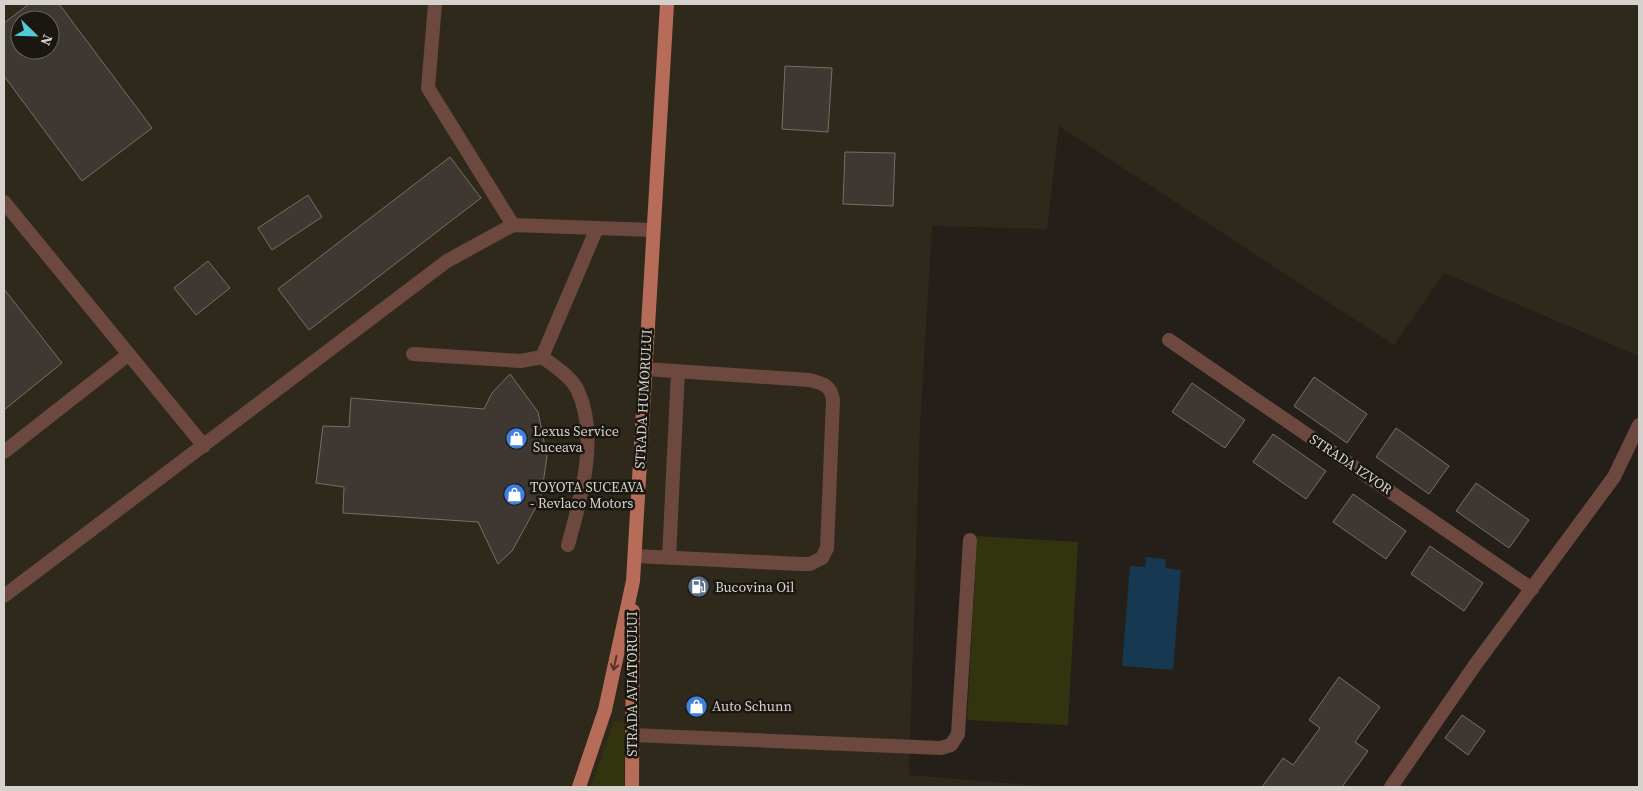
<svg xmlns="http://www.w3.org/2000/svg" width="1643" height="791" font-family="'Source Serif 4',serif">
  <style>
    .built { fill: #2f291c; fill-rule: evenodd }
    .green { fill: #32330f }
    .water { fill: #163850 }
    .building { fill: #3f3832; stroke: #766f68; fill-rule: evenodd }
    .lines { fill: none; stroke-linecap: round; stroke-linejoin: round }
    .service { stroke: #6c483e; stroke-width: 14 }
    .minor { stroke: #6c483e; stroke-width: 14 }
    .primary { stroke: #b76c59; stroke-width: 14 }
    .oneway { stroke: #51352a }
    .labels { text-anchor: middle; dominant-baseline: central; stroke-width: 5; stroke-linejoin: round; paint-order: stroke }
    .street-label { font-size: 14px; fill: #d5d2ce; stroke: #1a1710 }
    .poi-label { font-size: 14px; fill: #d5d2ce; stroke: #1a1710; text-anchor: start }
  </style>
  <rect width="100%" height="100%" fill="#242019"/>
  <!-- built -->
  <path class="built" d="M 4,4 L 1639,4 L 1639,356 L 1444,273 L 1394,345 L 1059,126 L 1047,229 L 932,226 L 920,426 L 909,775 L 1053,787 L 4,787 ZM 20,20 L 50,20 L 50,50 L 20,50 Z"/>
  <!-- green -->
  <path class="green" d="M 977,536 L 1078,542 L 1068,725 L 967,720 Z
    M 614,721 L 625,722 L 624,787 L 591,787 Z"/>
  <!-- water -->
  <path class="water" d="M 1146,557 L 1166,559 L 1165,568 L 1181,570 L 1173,670 L 1122,666 L 1130,566 L 1145,567 Z"/>
  <!-- building -->
  <path class="building" d="M 29,4 L 59,4 L 152,128 L 82,181 L 4,76 L 4,23 ZM 20,20 L 50,20 L 50,50 L 20,50 Z
    M 785,66 L 832,68 L 828,132 L 782,129 Z
    M 845,152 L 895,153 L 893,206 L 843,204 Z
    M 450,157 L 481,198 L 309,330 L 278,289 Z
    M 308,195 L 322,217 L 272,250 L 258,228 Z
    M 208,261 L 230,288 L 196,315 L 174,288 Z
    M 4,289 L 62,363 L 4,410 Z
    M 510,374 L 538,412 L 547,456 L 541,498 L 512,551 L 498,564 L 478,522 L 343,513 L 344,487 L 316,483 L 323,426 L 349,427 L 351,398 L 484,409 L 492,393 Z
    M 1314,377 L 1367,414 L 1347,443 L 1294,406 Z
    M 1192,383 L 1245,420 L 1225,448 L 1172,412 Z
    M 1396,428 L 1449,466 L 1429,494 L 1376,457 Z
    M 1273,434 L 1326,471 L 1306,499 L 1253,462 Z
    M 1476,483 L 1529,520 L 1509,548 L 1456,511 Z
    M 1353,494 L 1406,531 L 1386,559 L 1333,522 Z
    M 1430,546 L 1483,583 L 1464,611 L 1411,574 Z
    M 1339,677 L 1380,707 L 1355,742 L 1368,751 L 1342,787 L 1262,787 L 1283,758 L 1293,765 L 1320,728 L 1309,720 Z
    M 1462,715 L 1485,731 L 1468,755 L 1445,738 Z"/>
  <g class="lines">
    <!-- service -->
    <path class="service" d="M 435,4 L 428,88 L 513,225
      M 4,202 L 204,446
      M 413,354 L 521,361 L 542,357 C 554,366 572,377 578,391 C 599,437 581,498 568,545
      M 542,357 L 597,228
      M 4,452 L 129,354
      M 635,556 L 801,564 L 810,564 L 822,558 L 827,548 L 833,400 C 831,385 822,383 809,380 L 645,369
      M 669,558 L 678,371
      M 4,596 L 447,261 L 513,225 L 653,230
      M 632,735 L 941,748 L 951,745 L 958,734 L 970,540"/>
    <!-- minor -->
    <path class="minor" d="M 1169,340 L 1532,589
      M 1391,787 L 1475,665 L 1614,477 L 1639,425"/>
    <!-- primary -->
    <path class="primary" d="M 579,787 L 605,710 L 633,581 L 667,4
      M 632,787 L 633,611"/>
  </g>
  <!-- one-way arrows -->
  <defs><path id="oneway-shaft" d="M-6 0H5M1.5-3L5.5 0L1.5 3" fill="none" stroke-width="1.6" stroke-linecap="round" stroke-linejoin="round" transform="scale(1.25)"/></defs>
  <use class="oneway" href="#oneway-shaft" transform="translate(615 663) rotate(102)"/>
  <!-- icons -->
  <defs>
    <symbol id="shop-disc" viewBox="-11 -11 22 22"><circle r="9.5" fill="#3f7fe0" stroke="#1a1710"/><path d="M-5-2.5h2.3a2.7 3.5 0 0 1 5.4 0H5L5.5 6h-11ZM-1.5-2.5h3a1.5 2.3 0 0 0-3 0Z" fill="#fff"/></symbol>
    <symbol id="fuel-disc" viewBox="-11 -11 22 22"><circle r="9.5" fill="#5c6f8a" stroke="#1a1710"/><path d="M-5.5-6h7V0h2V4h1.3V-2.5L3-4.5l.8-.8L6-3V5H2.5V1h-1V6h-7ZM-4.2-4.7v3.2H.2V-4.7Z" fill="#fff"/></symbol>
  </defs>
  <g fill-rule="evenodd">
    <use href="#shop-disc" x="504" y="426" width="25" height="25"/>
    <use href="#shop-disc" x="502" y="482" width="25" height="25"/>
    <use href="#fuel-disc" x="686" y="574" width="25" height="25"/>
    <use href="#shop-disc" x="684" y="694" width="25" height="25"/>
  </g>
  <g class="labels">
    <!-- street labels -->
    <g class="street-label">
      <text transform="translate(643 399) rotate(-87)">STRADA HUMORULUI</text>
      <text transform="translate(1351 464) rotate(34)">STRADA IZVOR</text>
      <text transform="translate(632 684) rotate(-90)">STRADA AVIATORULUI</text>
    </g>
    <!-- poi labels -->
    <g class="poi-label">
      <text x="533" y="431">Lexus Service<tspan x="533" dy="16">Suceava</tspan></text>
      <text x="530" y="487">TOYOTA SUCEAVA<tspan x="530" dy="16">- Revlaco Motors</tspan></text>
      <text x="715" y="587">Bucovina Oil</text>
      <text x="712" y="706">Auto Schunn</text>
    </g>
  </g>
  <!-- border -->
  <rect width="1643" height="791" fill="none" stroke="#d5d2ce" stroke-width="10"/>
  <!-- north arrow -->
  <g transform="translate(35 35) rotate(113)"><circle r="24" fill="#1a1710" stroke="#65625c"/>
  <path d="M0-4L9 19L0 12L-9 19Z" fill="#52cbd9"/>
  <text y="-8" font-size="14" font-weight="bold" text-anchor="middle" fill="#d5d2ce">N</text>
  </g>
</svg>
